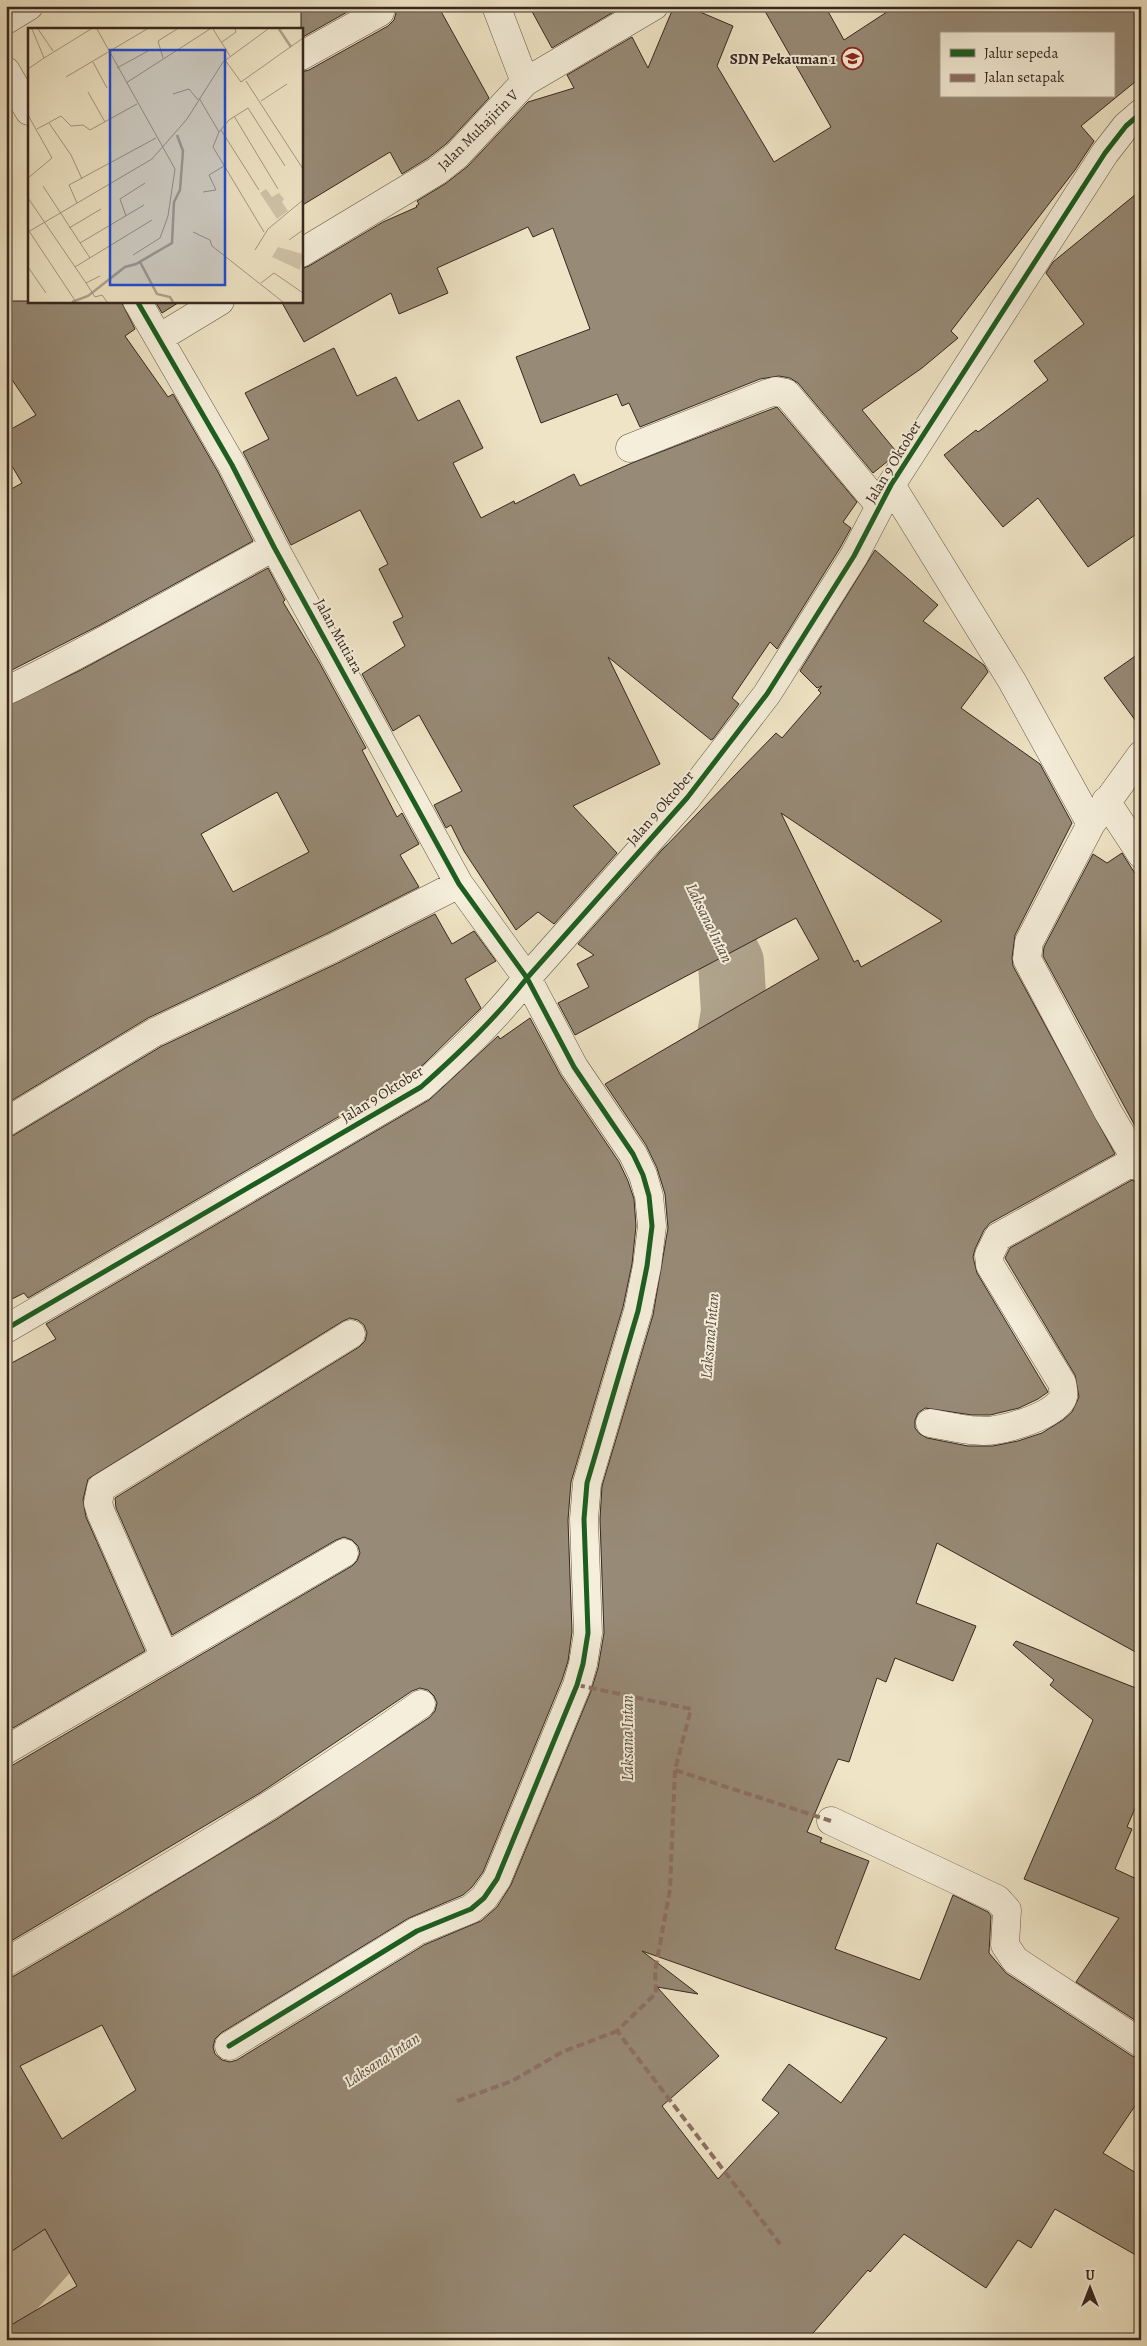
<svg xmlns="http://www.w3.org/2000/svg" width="1147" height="2346" font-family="Alegreya,serif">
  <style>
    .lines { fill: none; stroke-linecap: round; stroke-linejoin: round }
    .river { stroke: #b0a48d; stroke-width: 66 }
    .building { fill: #978a76; stroke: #37271f; fill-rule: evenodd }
    .street-casing { stroke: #655649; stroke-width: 29 }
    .street { stroke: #f5eeda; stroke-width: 28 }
    .quiet { stroke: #8d6e63; stroke-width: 4; stroke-dasharray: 8 4; stroke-linecap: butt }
    .cycleway-casing { stroke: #f5eeda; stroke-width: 8 }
    .cycleway { stroke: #1b5e20; stroke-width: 5 }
    .labels { text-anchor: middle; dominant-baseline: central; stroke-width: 4; stroke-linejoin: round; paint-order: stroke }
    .poi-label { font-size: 15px; font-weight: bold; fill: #37271f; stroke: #f5eeda; text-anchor: end }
    .street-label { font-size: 15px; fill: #37271f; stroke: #f5eeda }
    .water-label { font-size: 16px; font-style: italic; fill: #5b4c40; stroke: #f5eeda }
    .inset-river { fill: none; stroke: #b0a48d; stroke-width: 2.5 }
    .inset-road { fill: none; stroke: #a59983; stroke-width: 1 }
    .view { fill: #1d4ed8; fill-opacity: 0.15; stroke: #1d4ed8; stroke-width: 2.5 }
    .inset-edge { fill: none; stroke: #37271f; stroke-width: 2.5 }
  </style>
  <rect width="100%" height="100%" fill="#efe5c6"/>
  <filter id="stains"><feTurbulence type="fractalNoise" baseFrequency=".004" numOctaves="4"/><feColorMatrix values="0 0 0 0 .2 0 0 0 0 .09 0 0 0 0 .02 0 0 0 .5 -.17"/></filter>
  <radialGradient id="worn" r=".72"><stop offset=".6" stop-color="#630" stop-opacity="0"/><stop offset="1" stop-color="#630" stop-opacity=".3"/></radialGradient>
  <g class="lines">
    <!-- river -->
    <path class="river" d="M 685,872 L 731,962 L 734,1012 L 719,1100
      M 6,2294 L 67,2227 L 125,2188"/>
  </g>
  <!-- building -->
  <path class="building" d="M 301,6 L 358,6 L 301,38 Z
    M 394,6 L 438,6 L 489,98 L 446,144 L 428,158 L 402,174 L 390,152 L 301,206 L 301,72 L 309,70 L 388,26 L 394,20 L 396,13 Z
    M 529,6 L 615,6 L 617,10 L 552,48 Z
    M 674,6 L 686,6 L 733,26 L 717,66 L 774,162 L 831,127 L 762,6 L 825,6 L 844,40 L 896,6 L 1141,6 L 1141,77 L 1081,126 L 1094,141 L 1075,170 L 951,331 L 958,338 L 922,368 L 862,410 L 895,450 L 888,461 L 873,473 L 798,383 L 790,378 L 779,376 L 760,379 L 640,427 L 629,403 L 622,406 L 617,394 L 541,423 L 516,357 L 590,329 L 553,228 L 533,237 L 528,227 L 437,268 L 448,293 L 399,314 L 391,293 L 304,342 L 281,301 L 301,301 L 301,269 L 309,266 L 383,222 L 417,207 L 416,206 L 419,204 L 417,201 L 445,184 L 468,166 L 528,102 L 574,88 L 567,75 L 632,37 L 648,68 ZM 941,34 L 1113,34 L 1113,96 L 941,96 Z
    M 1141,190 L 1141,531 L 1088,567 L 1038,498 L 1003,527 L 944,455 L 976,430 L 978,432 L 1048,380 L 1034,361 L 1084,324 L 1046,273 L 1053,262 Z
    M 6,301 L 121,301 L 135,329 L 125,336 L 168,397 L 173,394 L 218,472 L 253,541 L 100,625 L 6,673 L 6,492 L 22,483 L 6,456 L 6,432 L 36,415 L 6,371 Z
    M 155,301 L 181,301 L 162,313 Z
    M 334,348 L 357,396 L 396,377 L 418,421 L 459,400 L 483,448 L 453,463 L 481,518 L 514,501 L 515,504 L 574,474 L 580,486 L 632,463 L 777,407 L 857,502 L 843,522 L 851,528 L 840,548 L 777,649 L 770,642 L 732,698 L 739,704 L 713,739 L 711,740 L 608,657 L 660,764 L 573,806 L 617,853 L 554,924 L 538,912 L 516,930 L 464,851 L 451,825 L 446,828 L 434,805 L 462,791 L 419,715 L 393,731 L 362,674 L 405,646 L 393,622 L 403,617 L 379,569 L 388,564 L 360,510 L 291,545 L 243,452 L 269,439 L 245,393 Z
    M 875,550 L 938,605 L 923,621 L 984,665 L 988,672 L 961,708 L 1040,764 L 1072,823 L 1015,935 L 1012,958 L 1013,966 L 1115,1154 L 990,1223 L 984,1230 L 975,1249 L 973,1257 L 977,1273 L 1048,1392 L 1038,1399 L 1019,1408 L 990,1415 L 972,1415 L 925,1408 L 918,1413 L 915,1420 L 915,1428 L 920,1434 L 927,1438 L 968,1446 L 993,1446 L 1018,1441 L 1042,1433 L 1063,1420 L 1072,1412 L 1079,1397 L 1075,1375 L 1005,1258 L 1010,1248 L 1132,1180 L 1141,1184 L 1141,1655 L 937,1543 L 916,1603 L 976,1626 L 953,1681 L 895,1658 L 886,1682 L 877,1678 L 849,1762 L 838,1759 L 807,1832 L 822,1838 L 820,1842 L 869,1861 L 835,1949 L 920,1980 L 953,1895 L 988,1912 L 991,1916 L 989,1953 L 1006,1973 L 1132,2056 L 1141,2059 L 1141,2097 L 1103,2153 L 1141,2176 L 1141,2258 L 1055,2209 L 1031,2248 L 1018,2240 L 986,2288 L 904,2234 L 870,2272 L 868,2270 L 807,2340 L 6,2340 L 6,2328 L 77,2286 L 45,2229 L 6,2255 L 6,1978 L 14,1976 L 120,1914 L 277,1819 L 430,1717 L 435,1711 L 437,1703 L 434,1696 L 428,1690 L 420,1688 L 412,1691 L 260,1793 L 6,1944 L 6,1769 L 352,1566 L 357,1561 L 360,1553 L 358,1546 L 352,1540 L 344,1537 L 336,1540 L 172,1635 L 116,1508 L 115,1498 L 359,1347 L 365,1341 L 367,1333 L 364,1325 L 358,1320 L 350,1318 L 343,1321 L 88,1479 L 83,1500 L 86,1517 L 145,1651 L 13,1728 L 6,1718 L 6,1366 L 56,1339 L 46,1324 L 429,1100 L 498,1036 L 500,1039 L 530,1018 L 561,1076 L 619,1162 L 628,1181 L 634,1199 L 636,1226 L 632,1264 L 623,1307 L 571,1482 L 568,1520 L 572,1632 L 568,1661 L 562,1680 L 483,1872 L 472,1887 L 463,1895 L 409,1918 L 221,2033 L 215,2039 L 213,2047 L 215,2054 L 222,2060 L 230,2062 L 237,2060 L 424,1945 L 481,1921 L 497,1907 L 511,1885 L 591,1691 L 598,1668 L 604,1633 L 600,1519 L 602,1486 L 653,1315 L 668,1228 L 665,1194 L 657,1168 L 646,1145 L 605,1084 L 819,959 L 796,918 L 575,1035 L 558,1003 L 589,987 L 577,964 L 594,955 L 578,944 L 661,851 L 776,733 L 782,738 L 821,693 L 818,690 L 822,686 L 817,688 L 800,671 ZM 781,813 L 942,921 L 861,967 L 858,960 L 854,962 ZM 642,1951 L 772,1997 L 887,2038 L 841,2103 L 789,2064 L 762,2100 L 779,2113 L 718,2179 L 662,2106 L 719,2056 L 657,1987 L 698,1994 ZM 102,2025 L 136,2090 L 62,2139 L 20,2066 Z
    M 268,568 L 285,600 L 283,602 L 319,662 L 366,748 L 362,750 L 397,817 L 402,813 L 419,844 L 400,855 L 419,887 L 326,934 L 148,1018 L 6,1104 L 6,706 L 81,670 ZM 277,792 L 309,852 L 233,892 L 201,834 Z
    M 1141,652 L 1141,728 L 1104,678 Z
    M 1122,853 L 1141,883 L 1141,1137 L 1043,956 L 1044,947 L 1093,854 L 1107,863 Z
    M 435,914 L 452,944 L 474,931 L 496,961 L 465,979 L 481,1008 L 425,1063 L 412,1074 L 28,1298 L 24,1293 L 6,1302 L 6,1138 L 14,1135 L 162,1046 L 340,962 Z
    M 1016,1641 L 1141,1690 L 1141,1794 L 1127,1827 L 1132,1829 L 1115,1869 L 1141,1881 L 1141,2024 L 1076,1982 L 1119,1918 L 1024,1879 L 1093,1720 L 1050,1685 L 1054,1680 L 1013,1645 Z"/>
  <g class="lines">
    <defs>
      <path id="street" d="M 496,6 L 525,82
        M 6,20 L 29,6
        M 301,56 L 380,12
        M 6,71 L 29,111
        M 301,253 L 437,171 L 457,155 L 525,82 L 654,6
        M 137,301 L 232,465 L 274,547 L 459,884 L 527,978 L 574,1067 L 633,1154 L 643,1175 L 649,1196 L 652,1226 L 647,1266 L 638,1311 L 587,1483 L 584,1519 L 588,1633 L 583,1664 L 577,1685 L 497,1879 L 484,1898 L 471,1909 L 417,1931 L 229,2046
        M 159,338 L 220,301
        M 630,448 L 766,394 L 776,391 L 786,393 L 880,506
        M 891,485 L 1012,681 L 1091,824 L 1141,755
        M 6,691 C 97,647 185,595 274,547
        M 1106,801 L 1141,854
        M 1091,824 L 1029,942 L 1027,959 L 1108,1112 L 1141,1168
        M 6,1122 L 155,1032 L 333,948 L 459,884
        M 6,1329 L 421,1087 C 459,1053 495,1019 527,978 L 687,798 L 767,694 L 854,556 L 891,485 L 1105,153 L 1126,126 L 1141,113
        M 930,1423 C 947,1426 966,1431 983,1431 C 1003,1431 1048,1418 1061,1401 C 1065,1396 1063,1389 1062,1383 L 990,1265 L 989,1255 L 998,1237 L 1136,1160
        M 165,1657 L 101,1513 L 98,1503 L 101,1488 L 351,1334
        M 6,1750 L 344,1553
        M 831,1821 L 997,1899 L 1007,1910 L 1005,1945 L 1015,1960 L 1141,2043
        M 6,1962 C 147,1881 288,1799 421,1704"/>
    </defs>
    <!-- street casing -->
    <use href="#street" class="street-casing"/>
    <!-- street -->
    <use href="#street" class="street"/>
    <!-- quiet -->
    <path class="quiet" d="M 577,1685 L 691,1709 L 675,1770 L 831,1821
      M 675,1770 L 670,1889 L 655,1971 L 656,1993 L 617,2031 L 780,2244
      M 457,2101 L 512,2081 L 562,2052 L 617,2031"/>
    <defs>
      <path id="cycleway" d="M 137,301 L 232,465 L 274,547 L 459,884 L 527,978 L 574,1067 L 633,1154 L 643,1175 L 649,1196 L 652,1226 L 647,1266 L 638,1311 L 587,1483 L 584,1519 L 588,1633 L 583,1664 L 577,1685 L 497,1879 L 484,1898 L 471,1909 L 417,1931 L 229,2046
        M 6,1329 L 421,1087 C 459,1053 495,1019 527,978 L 687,798 L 767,694 L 854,556 L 891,485 L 1105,153 L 1126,126 L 1141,113"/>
    </defs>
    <!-- cycleway casing -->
    <use href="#cycleway" class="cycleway-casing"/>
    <!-- cycleway -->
    <use href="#cycleway" class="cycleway"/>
  </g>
  <!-- icons -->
  <defs>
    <symbol id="school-ring" viewBox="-11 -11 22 22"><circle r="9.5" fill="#f5eeda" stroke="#8f2418" stroke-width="1.5"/><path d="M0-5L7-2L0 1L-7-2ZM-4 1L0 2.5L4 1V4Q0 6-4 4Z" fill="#8f2418"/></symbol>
  </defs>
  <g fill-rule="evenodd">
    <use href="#school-ring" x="840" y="46" width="25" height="25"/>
  </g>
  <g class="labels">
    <!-- poi labels -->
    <g class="poi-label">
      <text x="836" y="59">SDN Pekauman 1</text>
    </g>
    <!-- street labels -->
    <g class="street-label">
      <text transform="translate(478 130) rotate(-45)">Jalan Muhajirin V</text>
      <text transform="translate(893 462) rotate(-59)">Jalan 9 Oktober</text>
      <text transform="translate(339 636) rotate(61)">Jalan Mutiara</text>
      <text transform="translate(660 808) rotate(-49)">Jalan 9 Oktober</text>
      <text transform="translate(382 1094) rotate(-32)">Jalan 9 Oktober</text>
    </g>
    <!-- water labels -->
    <g class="water-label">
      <text transform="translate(709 923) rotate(64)">Laksana Intan</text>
      <text transform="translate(710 1336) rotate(-85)">Laksana Intan</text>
      <text transform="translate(628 1738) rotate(-90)">Laksana Intan</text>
      <text transform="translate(382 2060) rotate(-33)">Laksana Intan</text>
    </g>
  </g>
  <!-- overview -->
  <g transform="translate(28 28)">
    <rect width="275" height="275" fill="#efe5c6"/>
    <path d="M 238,161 L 244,169 L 251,165 L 256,171 L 254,174 L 260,183 L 249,191 L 232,165 ZM 250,219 L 275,226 L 272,242 L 244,229 Z" fill="#d0c5aa"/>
    <path class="inset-river" d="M 251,1 L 263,19M 112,234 L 129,266 L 142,269 L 145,274M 44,274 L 60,268 L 97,239 L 108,236 L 144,215 L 146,174 L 152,162 L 155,123 L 149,107"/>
    <path class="inset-road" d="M 4,1 L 16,30 L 63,1M 10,1 L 25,23M 69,1 L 147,141 L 140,188 L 132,210 L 105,227M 185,1 L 202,28M 194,14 L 208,4 L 207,1M 135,30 L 130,13 L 149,1M 197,32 L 213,54 L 275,10M 65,34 L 79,60M 89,40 L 120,23M 0,41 L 16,30M 38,49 L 119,1M 218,53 L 275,141M 98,55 L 182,1M 60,64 L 77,94M 145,66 L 161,61 L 170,72M 171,70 L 191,104 L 201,92 L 220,80 L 257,138M 233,73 L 259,56M 0,87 L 24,130 L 0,150M 206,88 L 250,161M 21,95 L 43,127 L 54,151M 9,101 L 33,88 L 43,98 L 55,97 L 62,102 L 109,76M 193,102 L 231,162M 191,104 L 185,119 L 236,204M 15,158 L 62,230M 175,164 L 188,162 L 181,147 L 196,138M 0,170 L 58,255 L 72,248M 49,175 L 41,157 L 128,110M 98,188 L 92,171 L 117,155M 41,200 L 73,181M 1,203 L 48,274M 0,204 L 124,131 L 159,91 L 195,34 L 240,1M 165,204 L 182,212 L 184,218 L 255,274M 261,212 L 275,202M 52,215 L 116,177M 227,222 L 240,201 L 275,172M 0,239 L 18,265M 47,239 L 124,192M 58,255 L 67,269 L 74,267 L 79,274M 233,255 L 246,245 L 275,265"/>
    <path class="view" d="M 82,22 L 197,22 L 197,257 L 82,257 Z"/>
    <rect width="275" height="275" class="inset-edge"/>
  </g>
  <!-- margin -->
  <rect width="1147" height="2346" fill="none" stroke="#efe5c6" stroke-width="25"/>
  <rect x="8" y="8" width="1132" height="2331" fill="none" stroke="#37271f" stroke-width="2.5"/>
  <rect x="12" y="12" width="1122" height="2321" fill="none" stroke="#37271f"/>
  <!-- legend -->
  <rect x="940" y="32" width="175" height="65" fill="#f5eeda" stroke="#a99e8f"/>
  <rect x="950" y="49" width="25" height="8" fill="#1b5e20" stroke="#a99e8f"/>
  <text x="984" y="58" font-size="15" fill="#37271f">Jalur sepeda</text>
  <rect x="950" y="74" width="25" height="8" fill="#8d6e63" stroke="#a99e8f"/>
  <text x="984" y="82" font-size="15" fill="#37271f">Jalan setapak</text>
  <!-- north arrow -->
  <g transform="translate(1090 2288)" stroke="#f5eeda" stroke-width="4" paint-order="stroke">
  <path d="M0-4L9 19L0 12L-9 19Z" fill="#37271f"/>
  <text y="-8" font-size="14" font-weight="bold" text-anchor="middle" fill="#37271f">U</text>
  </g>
  <rect width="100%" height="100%" filter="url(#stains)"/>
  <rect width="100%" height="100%" fill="url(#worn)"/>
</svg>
